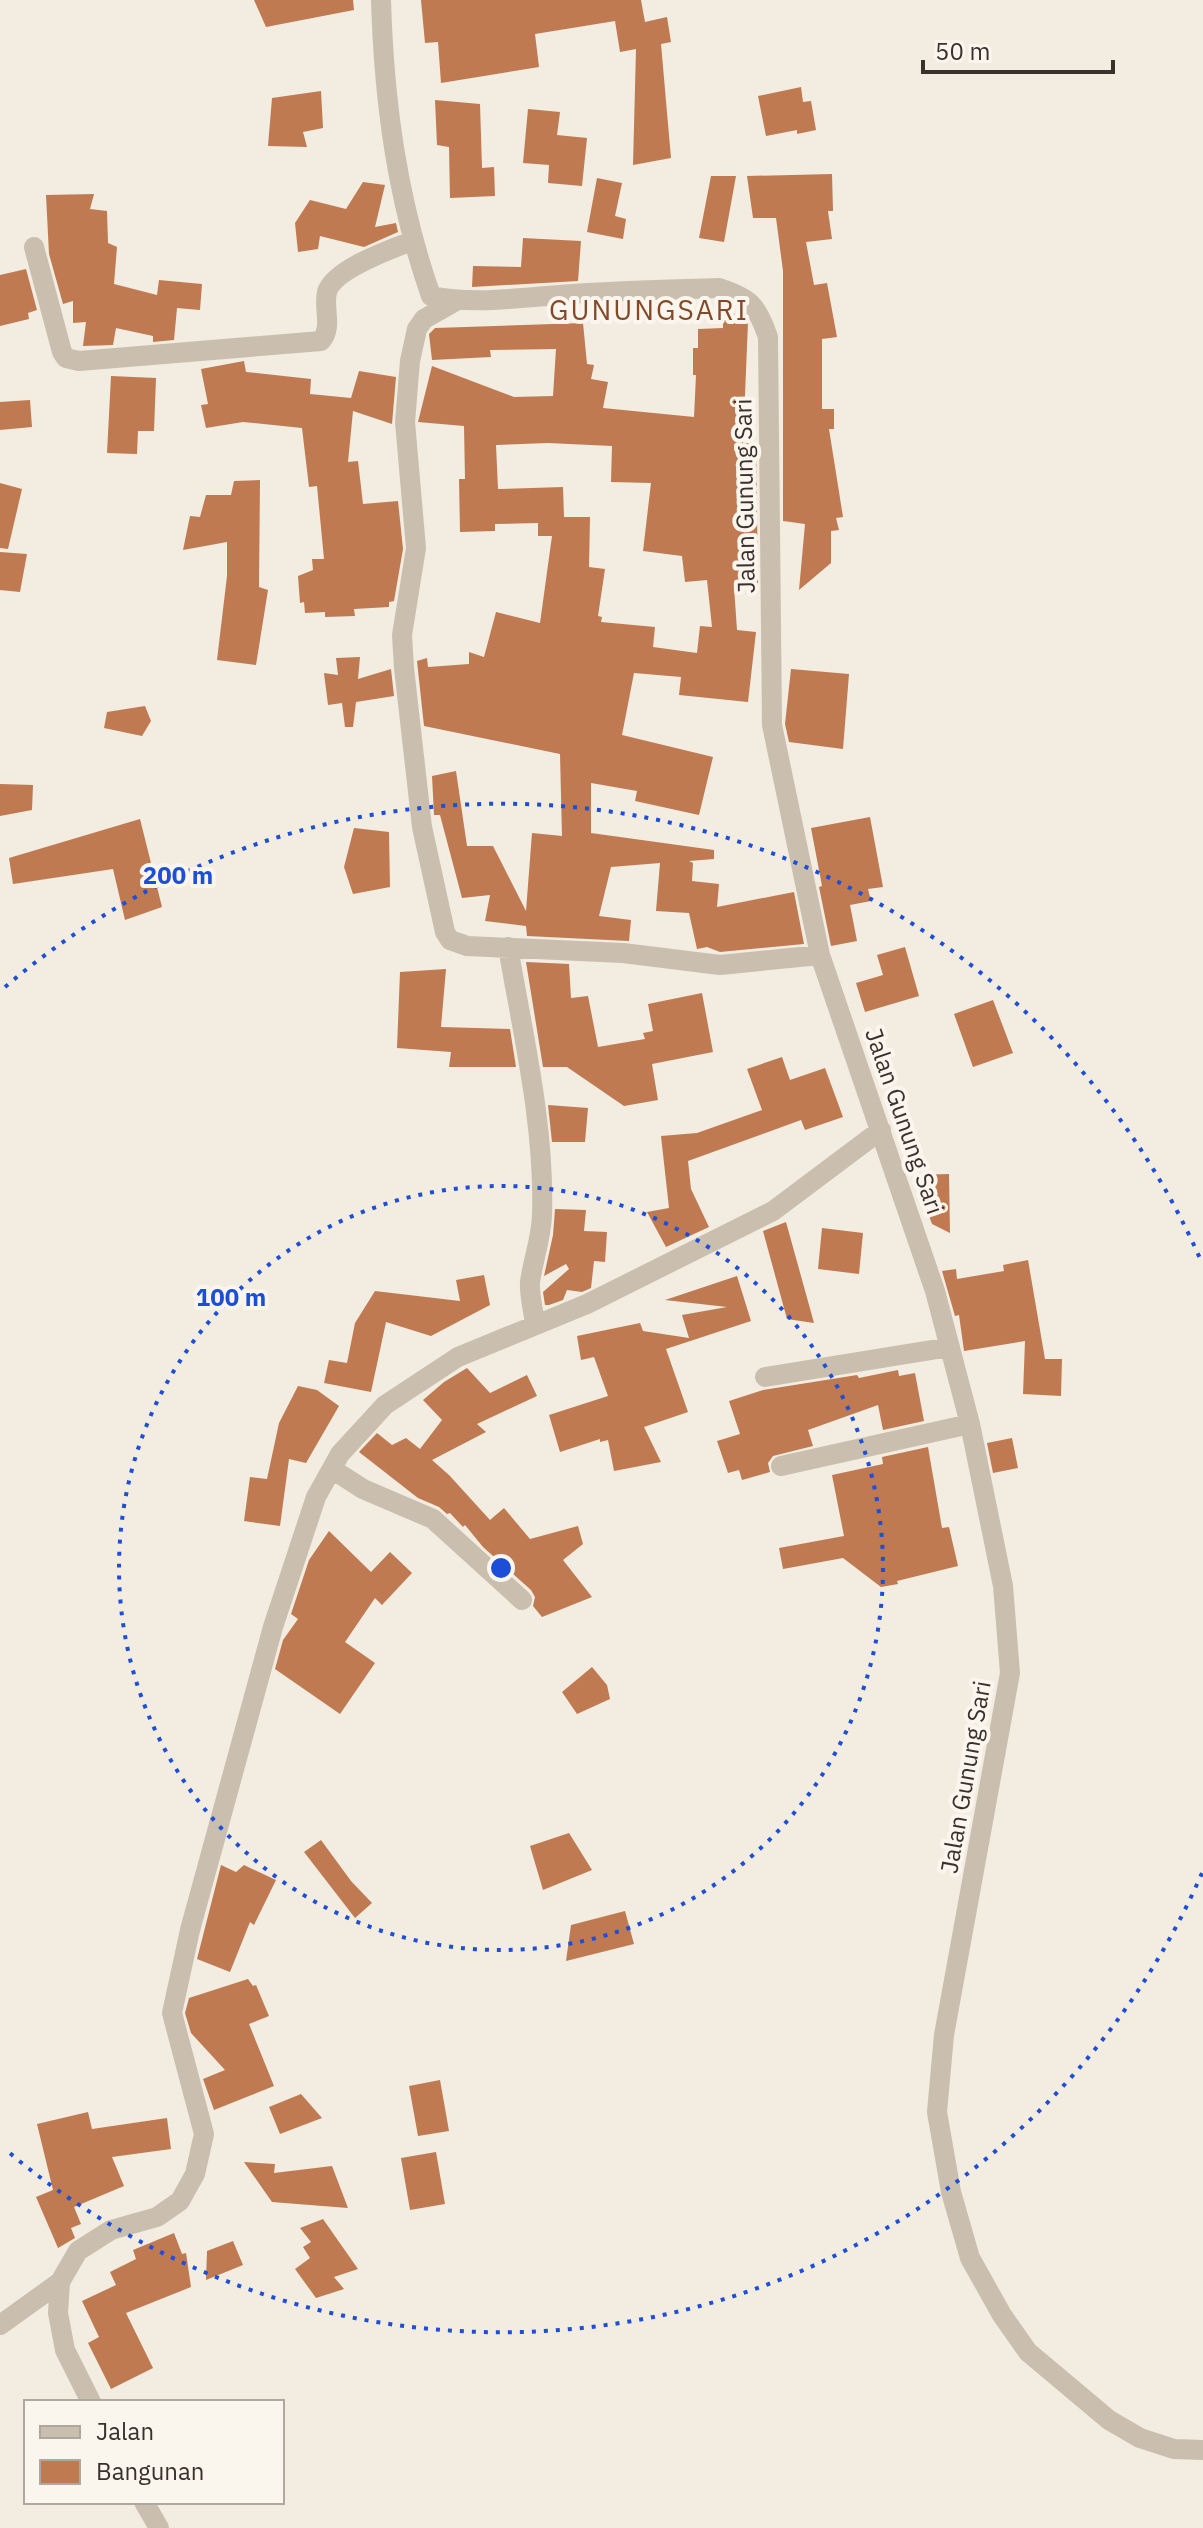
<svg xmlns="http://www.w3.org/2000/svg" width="1203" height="2528" font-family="'IBM Plex Sans',sans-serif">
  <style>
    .building { fill: #bf7a52; fill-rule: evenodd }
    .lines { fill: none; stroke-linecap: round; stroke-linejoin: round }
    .minor { stroke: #cabeae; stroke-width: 20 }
    .ring { fill: none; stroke: #1d4ed8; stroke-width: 4; stroke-dasharray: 4 8 }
    .labels { text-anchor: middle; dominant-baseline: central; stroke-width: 8; stroke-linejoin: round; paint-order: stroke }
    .street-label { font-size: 24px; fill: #39322c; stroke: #faf6ee }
    .quarter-label { font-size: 28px; letter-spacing: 2px; fill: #844929; stroke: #faf6ee }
    .centre { fill: #1d4ed8; stroke: #faf6ee; stroke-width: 4 }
    .ring-label { font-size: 24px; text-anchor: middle; font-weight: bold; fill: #1d4ed8; stroke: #faf6ee; stroke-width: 8; stroke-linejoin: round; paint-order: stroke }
  </style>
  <rect width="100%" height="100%" fill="#f2ece1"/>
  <!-- building -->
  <path class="building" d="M 254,0 L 353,0 L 354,10 L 266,27 Z
    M 421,0 L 641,0 L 645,22 L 667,17 L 671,42 L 661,44 L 671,158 L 633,165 L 636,49 L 620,52 L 615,21 L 535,34 L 539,67 L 441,83 L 438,42 L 425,43 Z
    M 801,87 L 803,102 L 811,101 L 816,130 L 797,134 L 797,130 L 766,136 L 758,96 Z
    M 321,91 L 323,128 L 303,132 L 307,147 L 268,146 L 272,98 Z
    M 435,100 L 480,104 L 482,168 L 494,167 L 495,196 L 450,198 L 449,147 L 437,145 Z
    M 528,109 L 560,112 L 557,135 L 587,138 L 582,186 L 548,183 L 549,165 L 523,163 Z
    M 832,174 L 833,211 L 828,211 L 832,239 L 806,242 L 814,285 L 827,283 L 837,337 L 822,339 L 822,409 L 834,409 L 834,429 L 829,429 L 843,517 L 836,518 L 839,530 L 831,531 L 831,563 L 799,590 L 805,524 L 783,521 L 783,271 L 776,218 L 753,218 L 747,176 Z
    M 711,176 L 736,176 L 724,242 L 699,238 Z
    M 597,178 L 622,183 L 615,216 L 626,219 L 623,239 L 587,232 Z
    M 363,182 L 385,185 L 375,227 L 396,223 L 398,232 L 364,247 L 320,236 L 318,249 L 298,252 L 295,223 L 310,200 L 346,209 Z
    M 94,194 L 90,209 L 107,211 L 108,243 L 117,247 L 114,284 L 157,295 L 159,280 L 202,284 L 200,310 L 177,308 L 174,340 L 153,342 L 153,336 L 116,328 L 113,345 L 83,346 L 86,322 L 73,323 L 73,301 L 63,304 L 49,254 L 46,195 Z
    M 523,238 L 581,241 L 578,281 L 472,287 L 473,266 L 521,267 Z
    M 26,269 L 37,310 L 28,313 L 29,319 L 0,326 L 0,275 Z
    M 723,308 L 748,322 L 743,444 L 756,442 L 758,585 L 734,587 L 737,630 L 756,632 L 748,702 L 679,695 L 681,677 L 634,673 L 622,735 L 713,757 L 699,815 L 635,801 L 637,791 L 591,783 L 591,833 L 714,850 L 714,859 L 689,861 L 693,863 L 692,881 L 719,884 L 717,907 L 794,892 L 804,944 L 720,952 L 707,947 L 697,949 L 689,913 L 656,911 L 660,863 L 611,867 L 599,916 L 631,920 L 629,941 L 527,936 L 526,926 L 485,921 L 490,895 L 462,898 L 440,815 L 434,815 L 432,776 L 456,771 L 467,846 L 493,846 L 526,911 L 532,833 L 562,836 L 560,754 L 424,726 L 417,661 L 427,658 L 428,667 L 469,664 L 469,652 L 484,657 L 496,612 L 540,623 L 552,536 L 538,536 L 538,523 L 495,524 L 495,531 L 460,532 L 459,479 L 465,479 L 464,426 L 418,422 L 432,366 L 514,397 L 553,396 L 556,349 L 490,350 L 491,357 L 432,360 L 429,334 L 435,328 L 583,323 L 587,364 L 594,365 L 591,379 L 608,382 L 603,408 L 694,417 L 696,375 L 693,375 L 693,348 L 698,348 L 698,329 L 723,328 ZM 548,443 L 612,446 L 611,482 L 651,483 L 643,551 L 682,556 L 685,582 L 707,580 L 712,627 L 700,626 L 697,653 L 653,647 L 655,627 L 601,622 L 602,617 L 598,616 L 605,569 L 589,567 L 590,517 L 564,517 L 563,487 L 498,489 L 496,445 Z
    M 244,361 L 246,372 L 311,379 L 310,394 L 351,398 L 359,371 L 396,377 L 392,424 L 353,411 L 348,462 L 358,461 L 363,504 L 398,501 L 403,549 L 394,601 L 389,602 L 389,607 L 354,609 L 355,616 L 325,617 L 325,612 L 305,613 L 304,602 L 300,603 L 298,576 L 313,570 L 312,559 L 324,559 L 317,486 L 309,487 L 302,428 L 243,422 L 206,428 L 201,405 L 208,404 L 201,369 Z
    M 111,376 L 156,378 L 154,431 L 138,431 L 137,454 L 107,453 Z
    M 30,400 L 32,427 L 0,430 L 0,402 Z
    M 260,480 L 259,587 L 268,590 L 256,665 L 217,660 L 227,576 L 227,542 L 183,550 L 190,516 L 200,517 L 206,495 L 231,495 L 234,481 Z
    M 0,483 L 22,489 L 8,549 L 0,548 Z
    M 0,552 L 27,554 L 20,592 L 0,590 Z
    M 360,657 L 358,679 L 391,669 L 394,696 L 356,702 L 353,727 L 345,727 L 342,703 L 328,705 L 324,673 L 338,675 L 336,658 Z
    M 791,669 L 849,674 L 843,749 L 789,742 L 785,724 Z
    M 145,706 L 151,721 L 142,736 L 104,728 L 107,712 Z
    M 0,784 L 33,785 L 32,810 L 0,816 Z
    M 870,817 L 883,887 L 868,889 L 871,901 L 850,905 L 857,941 L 831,946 L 819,887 L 822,886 L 811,828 Z
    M 140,819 L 162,907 L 125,920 L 113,869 L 13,884 L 9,858 Z
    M 354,828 L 389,832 L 390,887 L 353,894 L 344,867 Z
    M 905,947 L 919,996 L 865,1012 L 856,983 L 883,975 L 877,955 Z
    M 526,962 L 569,964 L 571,998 L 588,996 L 598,1047 L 645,1039 L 643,1033 L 653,1031 L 648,1004 L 702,993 L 713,1052 L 652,1064 L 658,1100 L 624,1106 L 567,1067 L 543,1067 Z
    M 446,969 L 441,1027 L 510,1029 L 516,1067 L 449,1067 L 451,1052 L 397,1048 L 400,972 Z
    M 993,1000 L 1013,1053 L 973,1067 L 954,1014 Z
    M 782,1057 L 790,1080 L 825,1068 L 843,1117 L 805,1130 L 801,1120 L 688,1161 L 691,1189 L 709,1227 L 666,1247 L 647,1212 L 669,1208 L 661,1136 L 697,1133 L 762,1110 L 747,1069 Z
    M 548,1105 L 588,1108 L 585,1142 L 552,1142 Z
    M 949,1174 L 950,1233 L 932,1224 L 914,1175 Z
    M 555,1209 L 586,1210 L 584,1231 L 607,1232 L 605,1262 L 594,1261 L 591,1288 L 582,1292 L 567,1290 L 563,1300 L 549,1305 L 545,1305 L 543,1292 L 569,1269 L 566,1264 L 544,1276 L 553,1235 Z
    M 786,1222 L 814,1323 L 787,1319 L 763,1231 Z
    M 822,1228 L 863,1233 L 859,1274 L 818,1269 Z
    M 1028,1260 L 1045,1359 L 1062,1359 L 1061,1396 L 1023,1394 L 1025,1341 L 964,1351 L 959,1315 L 955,1316 L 942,1271 L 956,1269 L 957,1279 L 1004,1271 L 1003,1265 Z
    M 484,1275 L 490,1305 L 431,1336 L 386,1322 L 371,1392 L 324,1383 L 329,1360 L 347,1363 L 355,1323 L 375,1291 L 460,1301 L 456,1280 Z
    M 737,1276 L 751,1321 L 666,1349 L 688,1412 L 644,1427 L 661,1462 L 614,1471 L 608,1440 L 600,1442 L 600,1439 L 560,1452 L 549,1415 L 608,1396 L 594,1357 L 581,1360 L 577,1336 L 640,1323 L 643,1331 L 689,1338 L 682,1315 L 727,1307 L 665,1300 Z
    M 467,1368 L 490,1393 L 527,1375 L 537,1396 L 477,1424 L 486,1432 L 432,1460 L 449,1475 L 490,1520 L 504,1508 L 530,1539 L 578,1526 L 583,1544 L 563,1560 L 592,1597 L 542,1617 L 533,1606 L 535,1597 L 531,1590 L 483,1547 L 465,1525 L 463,1527 L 450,1513 L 447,1514 L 439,1507 L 418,1498 L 359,1452 L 377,1433 L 392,1445 L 406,1438 L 420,1449 L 442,1420 L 423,1400 L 444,1382 Z
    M 898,1370 L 899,1376 L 915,1373 L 924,1421 L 883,1430 L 878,1405 L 808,1430 L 813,1446 L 773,1456 L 768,1463 L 770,1472 L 742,1480 L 739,1470 L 728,1473 L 717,1441 L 740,1434 L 729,1401 L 763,1390 L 857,1375 L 859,1378 Z
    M 298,1386 L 317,1390 L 339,1406 L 306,1463 L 289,1459 L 280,1526 L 244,1521 L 250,1477 L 267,1479 L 279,1423 Z
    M 1012,1438 L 1018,1468 L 993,1473 L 987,1443 Z
    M 928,1447 L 942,1528 L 949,1527 L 958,1566 L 897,1581 L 898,1584 L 881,1587 L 843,1558 L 783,1569 L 779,1548 L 844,1536 L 832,1475 L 883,1464 L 882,1457 Z
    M 329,1531 L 371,1572 L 390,1552 L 412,1573 L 382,1605 L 375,1598 L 345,1642 L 375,1663 L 340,1714 L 275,1669 L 283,1640 L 298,1619 L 291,1614 L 309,1560 Z
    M 592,1667 L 607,1685 L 610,1699 L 577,1714 L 562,1692 Z
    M 569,1833 L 592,1870 L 543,1890 L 530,1846 Z
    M 321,1840 L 351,1881 L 372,1903 L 355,1918 L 304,1852 Z
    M 221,1865 L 236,1872 L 244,1865 L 276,1880 L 254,1925 L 250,1922 L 230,1972 L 197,1959 Z
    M 625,1911 L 634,1944 L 566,1961 L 571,1925 Z
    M 248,1979 L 253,1986 L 256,1985 L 269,2016 L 249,2024 L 274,2086 L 214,2110 L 203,2079 L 225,2070 L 191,2033 L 185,2013 L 189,1998 Z
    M 440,2080 L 449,2131 L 418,2136 L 409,2086 Z
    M 301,2094 L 322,2118 L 280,2134 L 269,2107 Z
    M 88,2112 L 92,2129 L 167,2118 L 171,2149 L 112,2157 L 124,2186 L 74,2207 L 81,2224 L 71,2228 L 75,2238 L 58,2248 L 36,2197 L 53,2190 L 37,2124 Z
    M 436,2152 L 445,2204 L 410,2210 L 401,2158 Z
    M 244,2162 L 275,2164 L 274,2173 L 332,2166 L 348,2208 L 272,2202 Z
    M 323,2219 L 358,2269 L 334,2277 L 344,2289 L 316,2298 L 295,2269 L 310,2258 L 303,2247 L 311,2242 L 300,2228 Z
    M 174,2233 L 182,2254 L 186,2253 L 191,2287 L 126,2313 L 153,2368 L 111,2389 L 88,2343 L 99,2337 L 82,2301 L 116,2285 L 110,2272 L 136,2259 L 133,2250 Z
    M 233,2241 L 243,2265 L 206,2280 L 207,2251 Z"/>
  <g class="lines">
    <!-- minor -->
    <path class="minor" d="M 381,0 C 384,102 397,199 431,296 C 470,304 507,299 547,296 C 604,291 661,290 719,288 C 750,298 757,305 768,337 L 772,725 L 820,955 L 935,1291 L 970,1424 L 1003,1586 L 1010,1673 L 944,2035 L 937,2112 L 951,2192 L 970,2258 L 1002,2315 L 1028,2352 L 1109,2420 L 1140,2438 L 1174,2449 L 1203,2450
      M 34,247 L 62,352 L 66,358 L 79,361 L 321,341 C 333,327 323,309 327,292 C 334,269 391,249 412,241
      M 456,301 L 424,319 L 417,329 L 410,361 L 405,422 L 416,548 L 402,635 L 404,668 L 422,827 L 445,932 L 450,940 L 467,946 L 623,953 L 720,965 L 820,955
      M 508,947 C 523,1035 545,1126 542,1216 C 541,1239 533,1260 530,1282 C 529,1296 534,1312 535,1325
      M 765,1377 L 950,1347
      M 781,1466 L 970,1424
      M 332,1469 L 363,1489 L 433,1519 L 522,1600
      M 0,2325 L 60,2282
      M 91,2402 L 65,2350 L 58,2313 L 60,2282 L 78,2251 L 111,2230 L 157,2217 L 180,2201 L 195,2174 L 204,2134 L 172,2013 L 190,1930 L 273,1627 L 316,1497 L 340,1454 L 385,1405 L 458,1357 L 587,1304 L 773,1211 L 881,1130
      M 144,2502 L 159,2528"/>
  </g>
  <!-- distance rings -->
  <g class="ring">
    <circle cx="501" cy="1568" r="382"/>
    <path d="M1202 1873A764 764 0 0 1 5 2149M5 987A764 764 0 0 1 1202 1263"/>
  </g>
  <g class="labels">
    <!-- street labels -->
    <g class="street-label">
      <text transform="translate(744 496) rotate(-91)">Jalan Gunung Sari</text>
      <text transform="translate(905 1121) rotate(71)">Jalan Gunung Sari</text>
      <text transform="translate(965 1777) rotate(-80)">Jalan Gunung Sari</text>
    </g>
    <!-- quarter labels -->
    <g class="quarter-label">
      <text x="649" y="309">GUNUNGSARI</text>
    </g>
  </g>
  <circle cx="501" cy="1568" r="12" class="centre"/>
  <g class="ring-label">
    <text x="178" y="884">200 m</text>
    <text x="231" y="1306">100 m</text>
  </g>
  <!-- legend -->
  <rect x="24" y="2400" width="260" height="104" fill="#faf6ee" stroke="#ada8a0" stroke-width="2"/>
  <rect x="40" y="2426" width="40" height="12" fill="#cabeae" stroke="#ada8a0" stroke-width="2"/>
  <text x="96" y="2440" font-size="24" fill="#39322c">Jalan</text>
  <rect x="40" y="2460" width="40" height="24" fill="#bf7a52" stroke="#ada8a0" stroke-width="2"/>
  <text x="96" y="2480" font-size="24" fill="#39322c">Bangunan</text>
  <!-- scale -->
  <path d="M923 60v12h190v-12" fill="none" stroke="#39322c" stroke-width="4"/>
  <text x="935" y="60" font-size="24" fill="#39322c" stroke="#faf6ee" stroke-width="6" paint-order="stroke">50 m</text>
</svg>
